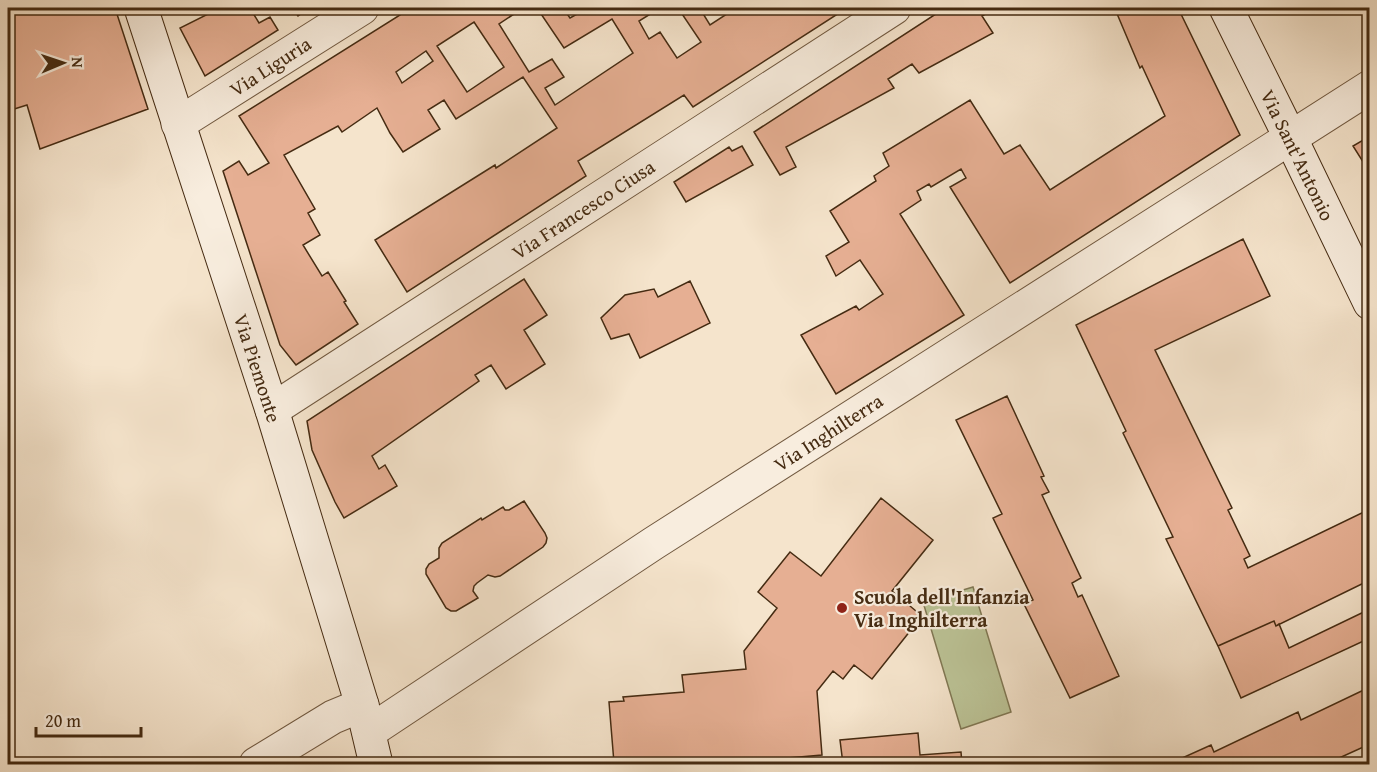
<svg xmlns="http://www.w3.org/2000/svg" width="1377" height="772" font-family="'Gentium Book Plus',serif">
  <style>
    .green { fill: #bcc497; stroke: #807854; stroke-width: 1.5 }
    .building { fill: #e6af93; stroke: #452b12; stroke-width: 1.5; fill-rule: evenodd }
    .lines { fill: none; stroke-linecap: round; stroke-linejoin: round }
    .street-casing { stroke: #715940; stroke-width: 35 }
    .secondary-casing { stroke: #452b12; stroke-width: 35 }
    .street { stroke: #f8edde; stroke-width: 33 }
    .secondary { stroke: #f8edde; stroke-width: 33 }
    .poi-dot { fill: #8f2418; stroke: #f8edde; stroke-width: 2 }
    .labels { text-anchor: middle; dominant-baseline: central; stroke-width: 4.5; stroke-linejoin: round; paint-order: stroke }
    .street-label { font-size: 20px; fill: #452b12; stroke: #f8edde }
    .poi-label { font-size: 20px; font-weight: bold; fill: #452b12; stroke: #f8edde; text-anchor: start }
  </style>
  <rect width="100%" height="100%" fill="#f5e4cc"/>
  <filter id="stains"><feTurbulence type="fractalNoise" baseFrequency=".00333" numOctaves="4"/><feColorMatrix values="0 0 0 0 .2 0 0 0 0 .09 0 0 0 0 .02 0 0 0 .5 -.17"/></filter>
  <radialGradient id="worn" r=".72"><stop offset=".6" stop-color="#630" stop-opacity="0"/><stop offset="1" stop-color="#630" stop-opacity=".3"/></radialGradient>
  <!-- green -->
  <path class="green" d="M 973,587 L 1011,712 L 961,729 L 923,602 Z"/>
  <!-- building -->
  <path class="building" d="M 8,8 L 115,8 L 148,109 L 40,149 L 27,105 L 8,111 Z
    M 220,8 L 250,8 L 259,23 L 270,17 L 278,30 L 205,76 L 180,28 Z
    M 281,8 L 309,8 L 298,16 L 293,8 L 284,13 Z
    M 411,8 L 523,8 L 499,24 L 529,72 L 552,59 L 564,77 L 545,88 L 555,105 L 633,53 L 612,19 L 564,48 L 537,8 L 563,8 L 570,18 L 588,8 L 660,8 L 639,21 L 649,39 L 660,32 L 677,58 L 701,42 L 678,8 L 710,8 L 702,12 L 710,25 L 736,8 L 847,8 L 693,107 L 684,95 L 578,161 L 586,176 L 407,292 L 375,240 L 495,165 L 496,168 L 557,128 L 523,77 L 456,119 L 444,100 L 428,110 L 440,129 L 403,152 L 390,133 L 377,108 L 342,132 L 338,126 L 284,155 L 315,209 L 308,213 L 320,235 L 303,245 L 322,276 L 328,272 L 346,301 L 344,302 L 358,324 L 296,365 L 280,345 L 223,171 L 239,161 L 248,175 L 269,163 L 239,116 ZM 474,22 L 504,67 L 467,92 L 437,46 ZM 426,51 L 433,61 L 402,83 L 396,72 Z
    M 945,8 L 996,8 L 982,16 L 993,33 L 919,73 L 912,64 L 888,79 L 894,88 L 786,147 L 796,167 L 780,175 L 754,132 Z
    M 1018,8 L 1039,8 L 1023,14 Z
    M 1108,8 L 1178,8 L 1240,135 L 1010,283 L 950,187 L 966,178 L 961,169 L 931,187 L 929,184 L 917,191 L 921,200 L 900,214 L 964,315 L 836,394 L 801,335 L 856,306 L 859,310 L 883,294 L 860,260 L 836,276 L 826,256 L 849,242 L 830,211 L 876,181 L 874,176 L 889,166 L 883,153 L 970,100 L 1004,154 L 1020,145 L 1050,190 L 1165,116 L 1142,66 L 1140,68 L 1115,9 L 1109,9 Z
    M 1370,136 L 1370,173 L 1353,146 Z
    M 742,146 L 753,165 L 686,202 L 674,182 L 729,147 L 732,151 Z
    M 1243,239 L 1270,296 L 1155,350 L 1232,508 L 1228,510 L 1250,556 L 1244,559 L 1248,568 L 1370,509 L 1370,580 L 1276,626 L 1274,621 L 1218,646 L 1166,539 L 1173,537 L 1123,433 L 1126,431 L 1076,325 Z
    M 524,279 L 547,315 L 524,330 L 545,364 L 506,389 L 491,365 L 475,375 L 479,381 L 372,456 L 379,469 L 385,465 L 397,486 L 344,518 L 335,502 L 312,450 L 307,421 Z
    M 690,281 L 710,323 L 640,358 L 629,334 L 611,339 L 601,318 L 625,295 L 654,289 L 658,297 Z
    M 1007,396 L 1044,476 L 1041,477 L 1049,492 L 1042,495 L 1081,578 L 1072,583 L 1078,597 L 1082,595 L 1119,676 L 1070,698 L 1024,604 L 1033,600 L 993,518 L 1002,514 L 956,420 Z
    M 881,498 L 933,540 L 892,591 L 922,616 L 872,679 L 854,665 L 843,679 L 833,671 L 817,691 L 822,755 L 743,762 L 743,764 L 639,764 L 639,761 L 614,763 L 609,702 L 624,701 L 623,697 L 684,692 L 682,675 L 746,669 L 744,651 L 777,608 L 758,592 L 790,552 L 821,576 Z
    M 524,501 L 545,533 L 547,538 L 546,543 L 543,547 L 500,576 L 495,577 L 488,575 L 477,583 L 474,586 L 473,591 L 478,598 L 456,611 L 451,611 L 446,608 L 426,574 L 426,569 L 429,564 L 439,558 L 439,548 L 442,543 L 481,518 L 482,520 L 503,507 L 505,510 L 509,510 Z
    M 1370,609 L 1370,638 L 1241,698 L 1218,646 L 1274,621 L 1276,626 L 1279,624 L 1289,648 Z
    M 1370,687 L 1370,744 L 1326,764 L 1323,762 L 1317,764 L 1169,764 L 1211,745 L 1214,752 L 1298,712 L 1301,720 Z
    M 918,733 L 920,755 L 961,752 L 962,764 L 843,764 L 840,740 Z"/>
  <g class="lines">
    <defs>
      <path id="street" d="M 178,124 L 362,8
        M 272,410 L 894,8
        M 369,732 L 654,543 L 1370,87
        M 256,764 L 333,717 L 362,705"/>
      <path id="secondary" d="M 141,8 L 272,410 L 362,705 L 376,764
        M 1226,8 L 1290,137 L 1370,303"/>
    </defs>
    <!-- street casing -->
    <use href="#street" class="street-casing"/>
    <!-- secondary casing -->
    <use href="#secondary" class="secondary-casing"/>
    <!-- street -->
    <use href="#street" class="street"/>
    <!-- secondary -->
    <use href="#secondary" class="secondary"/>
  </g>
  <!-- markers -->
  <circle class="poi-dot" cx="842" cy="608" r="6"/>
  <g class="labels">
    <!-- street labels -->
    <g class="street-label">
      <text transform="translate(270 66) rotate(-33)">Via Liguria</text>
      <text transform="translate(1298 155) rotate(64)">Via Sant'Antonio</text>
      <text transform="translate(583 209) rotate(-33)">Via Francesco Ciusa</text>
      <text transform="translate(258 368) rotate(72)">Via Piemonte</text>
      <text transform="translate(828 432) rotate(-33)">Via Inghilterra</text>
    </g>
    <!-- poi labels -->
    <g class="poi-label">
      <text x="854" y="596">Scuola dell'Infanzia<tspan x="854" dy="23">Via Inghilterra</tspan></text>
    </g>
  </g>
  <!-- margin -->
  <rect width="1377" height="772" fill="none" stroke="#f5e4cc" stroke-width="30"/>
  <rect x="9" y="9" width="1359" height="754" fill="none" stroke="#452b12" stroke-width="3"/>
  <rect x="15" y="15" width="1347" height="742" fill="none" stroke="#452b12" stroke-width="1.5"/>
  <!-- north arrow -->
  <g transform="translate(63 63) rotate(88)" stroke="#f8edde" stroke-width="4.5" paint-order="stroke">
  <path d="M0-4.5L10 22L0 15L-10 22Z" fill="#452b12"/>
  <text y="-9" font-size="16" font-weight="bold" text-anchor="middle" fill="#452b12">N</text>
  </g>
  <!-- scale -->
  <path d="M36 727v9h105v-9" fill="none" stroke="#452b12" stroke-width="3"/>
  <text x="45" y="727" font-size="18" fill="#452b12" stroke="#f8edde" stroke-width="4.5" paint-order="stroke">20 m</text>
  <rect width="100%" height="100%" filter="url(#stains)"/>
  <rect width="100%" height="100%" fill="url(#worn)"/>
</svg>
